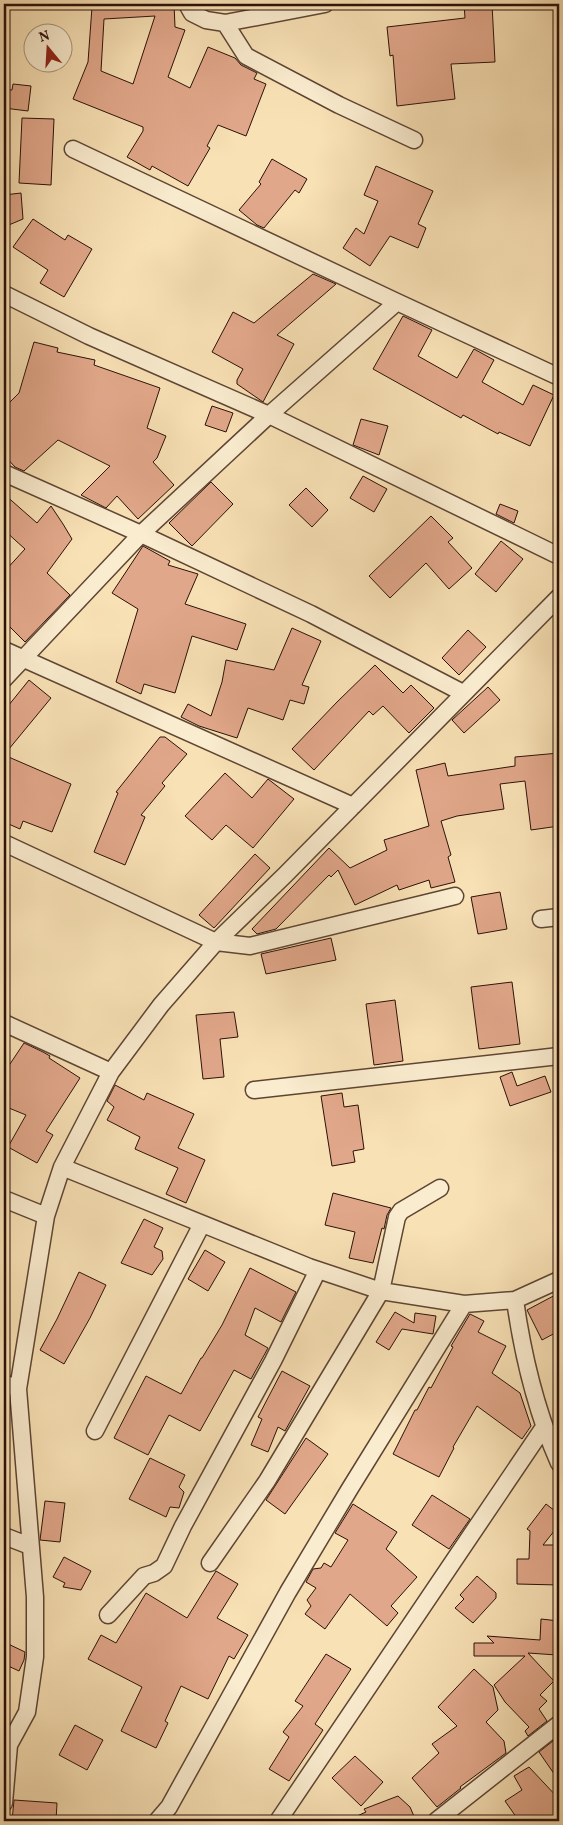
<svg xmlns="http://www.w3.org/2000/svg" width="563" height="1825" font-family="Vollkorn,serif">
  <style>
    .building { fill: #e1a78a; stroke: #2b1108; fill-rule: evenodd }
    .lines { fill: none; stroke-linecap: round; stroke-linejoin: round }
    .minor-casing { stroke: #5e4533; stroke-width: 19 }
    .minor { stroke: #faeccf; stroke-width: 16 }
  </style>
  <rect width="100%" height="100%" fill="#f8e1b5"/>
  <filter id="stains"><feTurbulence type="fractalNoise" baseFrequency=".004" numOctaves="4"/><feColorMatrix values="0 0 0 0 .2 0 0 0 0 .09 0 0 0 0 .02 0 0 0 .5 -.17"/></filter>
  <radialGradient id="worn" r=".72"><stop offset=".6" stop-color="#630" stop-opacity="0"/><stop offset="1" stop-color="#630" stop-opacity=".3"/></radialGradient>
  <!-- building -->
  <path class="building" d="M 130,4 L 174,4 L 175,27 L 185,30 L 168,77 L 190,88 L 208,47 L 235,58 L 241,65 L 257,73 L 254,79 L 266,84 L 246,136 L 218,125 L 207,146 L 210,148 L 188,186 L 152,166 L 150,170 L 127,157 L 143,131 L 143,127 L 73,99 L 88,62 L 92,7 L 109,8 L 108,5 ZM 155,16 L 133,84 L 101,71 L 104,19 Z
    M 464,4 L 492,4 L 495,62 L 451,64 L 455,99 L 397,106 L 393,55 L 390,56 L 387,27 L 465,18 Z
    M 13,84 L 31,86 L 28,111 L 4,108 L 4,90 L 12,90 Z
    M 22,118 L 54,119 L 51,185 L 19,183 Z
    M 272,159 L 307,179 L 299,193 L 295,190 L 264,228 L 257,225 L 239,210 L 261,184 L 259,182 Z
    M 376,166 L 433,191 L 418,224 L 426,228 L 418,248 L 390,236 L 370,266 L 343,248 L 356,228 L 364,234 L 378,201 L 364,195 Z
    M 21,193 L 23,219 L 4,227 L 4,195 Z
    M 33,219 L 65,240 L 68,235 L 92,249 L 64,297 L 40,283 L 48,270 L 13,247 Z
    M 313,274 L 336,284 L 277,335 L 294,344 L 263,402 L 237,384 L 237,380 L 243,369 L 212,352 L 233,312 L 254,323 Z
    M 403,316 L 432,330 L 418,356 L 457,378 L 474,349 L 494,360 L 482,382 L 523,405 L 533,385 L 554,395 L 530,446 L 499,432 L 498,434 L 463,415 L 461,418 L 373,369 Z
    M 34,342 L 58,348 L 57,352 L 95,360 L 94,365 L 160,388 L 147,428 L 166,436 L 157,458 L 153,462 L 174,485 L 138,519 L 117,496 L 106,508 L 81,495 L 110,466 L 58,440 L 24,471 L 15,467 L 4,455 L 4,408 L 19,393 Z
    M 212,406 L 233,413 L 226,432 L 205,425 Z
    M 361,419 L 388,426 L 379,455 L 353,445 Z
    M 363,476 L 387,489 L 374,512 L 350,498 Z
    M 211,482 L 233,504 L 192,546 L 169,523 Z
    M 306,488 L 328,510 L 312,527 L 289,505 Z
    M 4,494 L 37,523 L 51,506 L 63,524 L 72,539 L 47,573 L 70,595 L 25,642 L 4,621 L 4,572 L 25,549 L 4,530 Z
    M 500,504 L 518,511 L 514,523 L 496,514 Z
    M 431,516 L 453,538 L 448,542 L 472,568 L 449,589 L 426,563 L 390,598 L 369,576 Z
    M 501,541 L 523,559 L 496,592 L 475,574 Z
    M 143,546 L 170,561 L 168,565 L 198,574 L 185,604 L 246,624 L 237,650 L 192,636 L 175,693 L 144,684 L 141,694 L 116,682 L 138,609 L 112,593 Z
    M 292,628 L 321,641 L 302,685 L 309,687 L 304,704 L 290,700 L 283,720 L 248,708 L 237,738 L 199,726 L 181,717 L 188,704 L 211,716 L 222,682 L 226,660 L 274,670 Z
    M 468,630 L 486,647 L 459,675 L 442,658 Z
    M 375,665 L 403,693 L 411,685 L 434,708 L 409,733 L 383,706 L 373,715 L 369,711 L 314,770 L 292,749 L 337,702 Z
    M 29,680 L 51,698 L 4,755 L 4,711 Z
    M 488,687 L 500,700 L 464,733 L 452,720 Z
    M 160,737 L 165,737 L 187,754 L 162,783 L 165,786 L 141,815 L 145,817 L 125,865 L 94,852 L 118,793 L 116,792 Z
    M 559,753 L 559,826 L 531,830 L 525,781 L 500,784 L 504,809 L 457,816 L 441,821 L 451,855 L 448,857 L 455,882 L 431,888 L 429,880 L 399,890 L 397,885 L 355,905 L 338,870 L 331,877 L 329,875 L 276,929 L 257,934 L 252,929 L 329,848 L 350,868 L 387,850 L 384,840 L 429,826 L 416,770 L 445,763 L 448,776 L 515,766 L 515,757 Z
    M 4,755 L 71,784 L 52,832 L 23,821 L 20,829 L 4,822 Z
    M 225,773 L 252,798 L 268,779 L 294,799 L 253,848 L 226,825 L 212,840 L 185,816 Z
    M 255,854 L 270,868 L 214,928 L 199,915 Z
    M 500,892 L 507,929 L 478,934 L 471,897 Z
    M 331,938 L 336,960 L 266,974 L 261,954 Z
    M 512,982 L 520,1044 L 479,1049 L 471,987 Z
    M 395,1000 L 403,1061 L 374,1065 L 366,1004 Z
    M 234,1012 L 238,1037 L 220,1039 L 224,1077 L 203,1079 L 196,1015 Z
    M 24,1043 L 43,1052 L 50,1056 L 49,1058 L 80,1078 L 46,1131 L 53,1135 L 37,1163 L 8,1147 L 26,1115 L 4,1106 L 4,1073 Z
    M 512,1072 L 517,1086 L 545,1076 L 551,1092 L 510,1106 L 500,1077 Z
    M 115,1085 L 144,1100 L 147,1093 L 194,1114 L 178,1148 L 205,1160 L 186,1203 L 166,1194 L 178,1168 L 135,1149 L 140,1137 L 107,1120 L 114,1107 L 107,1101 Z
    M 342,1093 L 344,1107 L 358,1105 L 364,1149 L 353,1151 L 355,1162 L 332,1166 L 321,1096 Z
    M 333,1193 L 391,1208 L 387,1215 L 384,1229 L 382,1228 L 373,1263 L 349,1258 L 355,1232 L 325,1225 Z
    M 144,1219 L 163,1228 L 154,1247 L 162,1251 L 163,1259 L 152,1275 L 121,1263 Z
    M 205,1250 L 225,1262 L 208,1291 L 188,1279 Z
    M 250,1268 L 296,1292 L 281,1322 L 255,1308 L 245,1335 L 268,1348 L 251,1379 L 234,1370 L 200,1431 L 169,1415 L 148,1455 L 114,1438 L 146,1376 L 181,1394 L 201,1358 L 202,1358 L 222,1325 Z
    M 79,1272 L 106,1285 L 90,1318 L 64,1364 L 40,1350 L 57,1319 Z
    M 559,1293 L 559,1331 L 542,1340 L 527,1310 Z
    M 395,1312 L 414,1323 L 415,1313 L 436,1316 L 433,1334 L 402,1329 L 389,1350 L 376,1342 Z
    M 470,1314 L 484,1321 L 478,1332 L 506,1346 L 492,1373 L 520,1393 L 531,1426 L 522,1439 L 477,1406 L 453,1447 L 454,1448 L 439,1477 L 393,1454 L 415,1410 L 417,1410 L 429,1387 L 431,1388 L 453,1347 L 451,1346 Z
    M 282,1371 L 310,1386 L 285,1431 L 278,1427 L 268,1452 L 251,1445 L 262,1419 L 258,1417 Z
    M 306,1438 L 328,1454 L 285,1514 L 266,1500 Z
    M 150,1458 L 185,1475 L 179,1487 L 184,1492 L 179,1508 L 170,1507 L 166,1517 L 129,1499 Z
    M 432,1495 L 470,1519 L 449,1549 L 412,1525 Z
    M 45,1501 L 65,1503 L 60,1542 L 40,1540 Z
    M 353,1504 L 397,1532 L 386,1549 L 417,1577 L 391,1606 L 398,1613 L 387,1626 L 350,1594 L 325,1629 L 305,1614 L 311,1606 L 307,1600 L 316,1588 L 306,1582 L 313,1569 L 321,1568 L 324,1563 L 331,1567 L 348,1540 L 335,1533 Z
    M 546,1504 L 559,1514 L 559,1525 L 543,1545 L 559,1545 L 559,1585 L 517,1584 L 517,1559 L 529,1559 L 530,1531 L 527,1529 Z
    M 64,1557 L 91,1571 L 81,1590 L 63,1587 L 65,1583 L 53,1577 Z
    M 216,1571 L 238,1584 L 217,1618 L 248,1635 L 234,1659 L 229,1656 L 208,1699 L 181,1686 L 165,1721 L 168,1723 L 156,1748 L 121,1731 L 142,1687 L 88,1659 L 101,1635 L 116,1643 L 146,1593 L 187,1618 Z
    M 477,1576 L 496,1593 L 496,1598 L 473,1623 L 455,1608 L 464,1599 L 460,1595 Z
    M 541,1619 L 559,1621 L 557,1655 L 528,1653 L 554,1681 L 540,1695 L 547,1701 L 539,1709 L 547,1721 L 528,1736 L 525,1731 L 529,1727 L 505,1702 L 494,1685 L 525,1656 L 474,1656 L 474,1643 L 494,1643 L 487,1636 L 540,1640 Z
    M 4,1642 L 25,1652 L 24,1660 L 19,1671 L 4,1664 Z
    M 326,1654 L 351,1669 L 315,1724 L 323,1730 L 289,1781 L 269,1769 L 289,1737 L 283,1732 L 303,1706 L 295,1701 Z
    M 474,1669 L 493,1687 L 498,1710 L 486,1722 L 504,1741 L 506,1753 L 460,1787 L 461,1788 L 437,1807 L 412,1778 L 439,1753 L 432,1744 L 457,1726 L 438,1707 Z
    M 75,1725 L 103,1740 L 87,1770 L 59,1755 Z
    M 558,1737 L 559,1739 L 559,1781 L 539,1752 Z
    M 355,1756 L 383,1782 L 361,1806 L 332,1778 Z
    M 529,1767 L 559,1799 L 559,1813 L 546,1821 L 519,1821 L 505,1801 L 522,1790 L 514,1776 Z
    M 398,1796 L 410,1807 L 416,1821 L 346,1821 L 366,1812 L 364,1809 Z
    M 14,1800 L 57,1803 L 56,1821 L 12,1821 Z"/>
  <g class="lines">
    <defs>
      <path id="minor" d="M 187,4 L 192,13 L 206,20 L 225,23 L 325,4
        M 225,23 L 246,56 L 339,105 L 414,140
        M 73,149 L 397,302 L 559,377
        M 4,294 L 89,336 L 269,415 L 559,556
        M 4,473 L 141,534 L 311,614 L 463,693
        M 4,650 L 353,806
        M 4,679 L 141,534 L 269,415 L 397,302
        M 4,843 L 216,942 L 250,946 L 455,896
        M 541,919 L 559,917
        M 4,1023 L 111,1072
        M 254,1090 L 559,1056
        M 62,1167 L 309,1267 L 381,1291 L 464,1304 L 515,1300 L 559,1280
        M 4,1199 L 46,1216
        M 515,1300 C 523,1357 536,1411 559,1463
        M 4,1383 L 18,1389
        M 95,1431 L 202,1224
        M 4,1536 L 30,1546
        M 210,1563 L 267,1481 L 381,1291 L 397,1217 L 401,1211 L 440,1188
        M 108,1615 L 144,1576 L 154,1573 L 164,1566 L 183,1526 L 273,1361 L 318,1270
        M 4,1803 L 9,1745 L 27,1712 L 35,1657 L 35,1597 L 18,1389 L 46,1216 L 62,1167 L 111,1072 L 161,1005 L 216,942 L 285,875 L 559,597
        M 157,1821 L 169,1807 L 288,1592 L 349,1490 L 464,1304
        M 278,1821 L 544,1427
        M 436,1821 L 559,1724"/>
    </defs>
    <!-- minor casing -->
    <use href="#minor" class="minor-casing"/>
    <!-- minor -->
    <use href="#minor" class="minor"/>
  </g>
  <!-- margin -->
  <rect width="563" height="1825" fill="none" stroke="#f8e1b5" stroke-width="20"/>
  <rect x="5" y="5" width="553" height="1815" fill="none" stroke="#2b1108" stroke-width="2.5"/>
  <rect x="10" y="10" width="543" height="1805" fill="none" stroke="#2b1108"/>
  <!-- north arrow -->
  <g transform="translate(48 48) rotate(342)"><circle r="24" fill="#faeccf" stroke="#a7947f"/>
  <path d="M0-4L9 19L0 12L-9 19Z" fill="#8f2418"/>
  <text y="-8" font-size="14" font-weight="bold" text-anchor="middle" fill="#2b1108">N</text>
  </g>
  <rect width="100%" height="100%" filter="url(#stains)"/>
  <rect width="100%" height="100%" fill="url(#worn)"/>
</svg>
